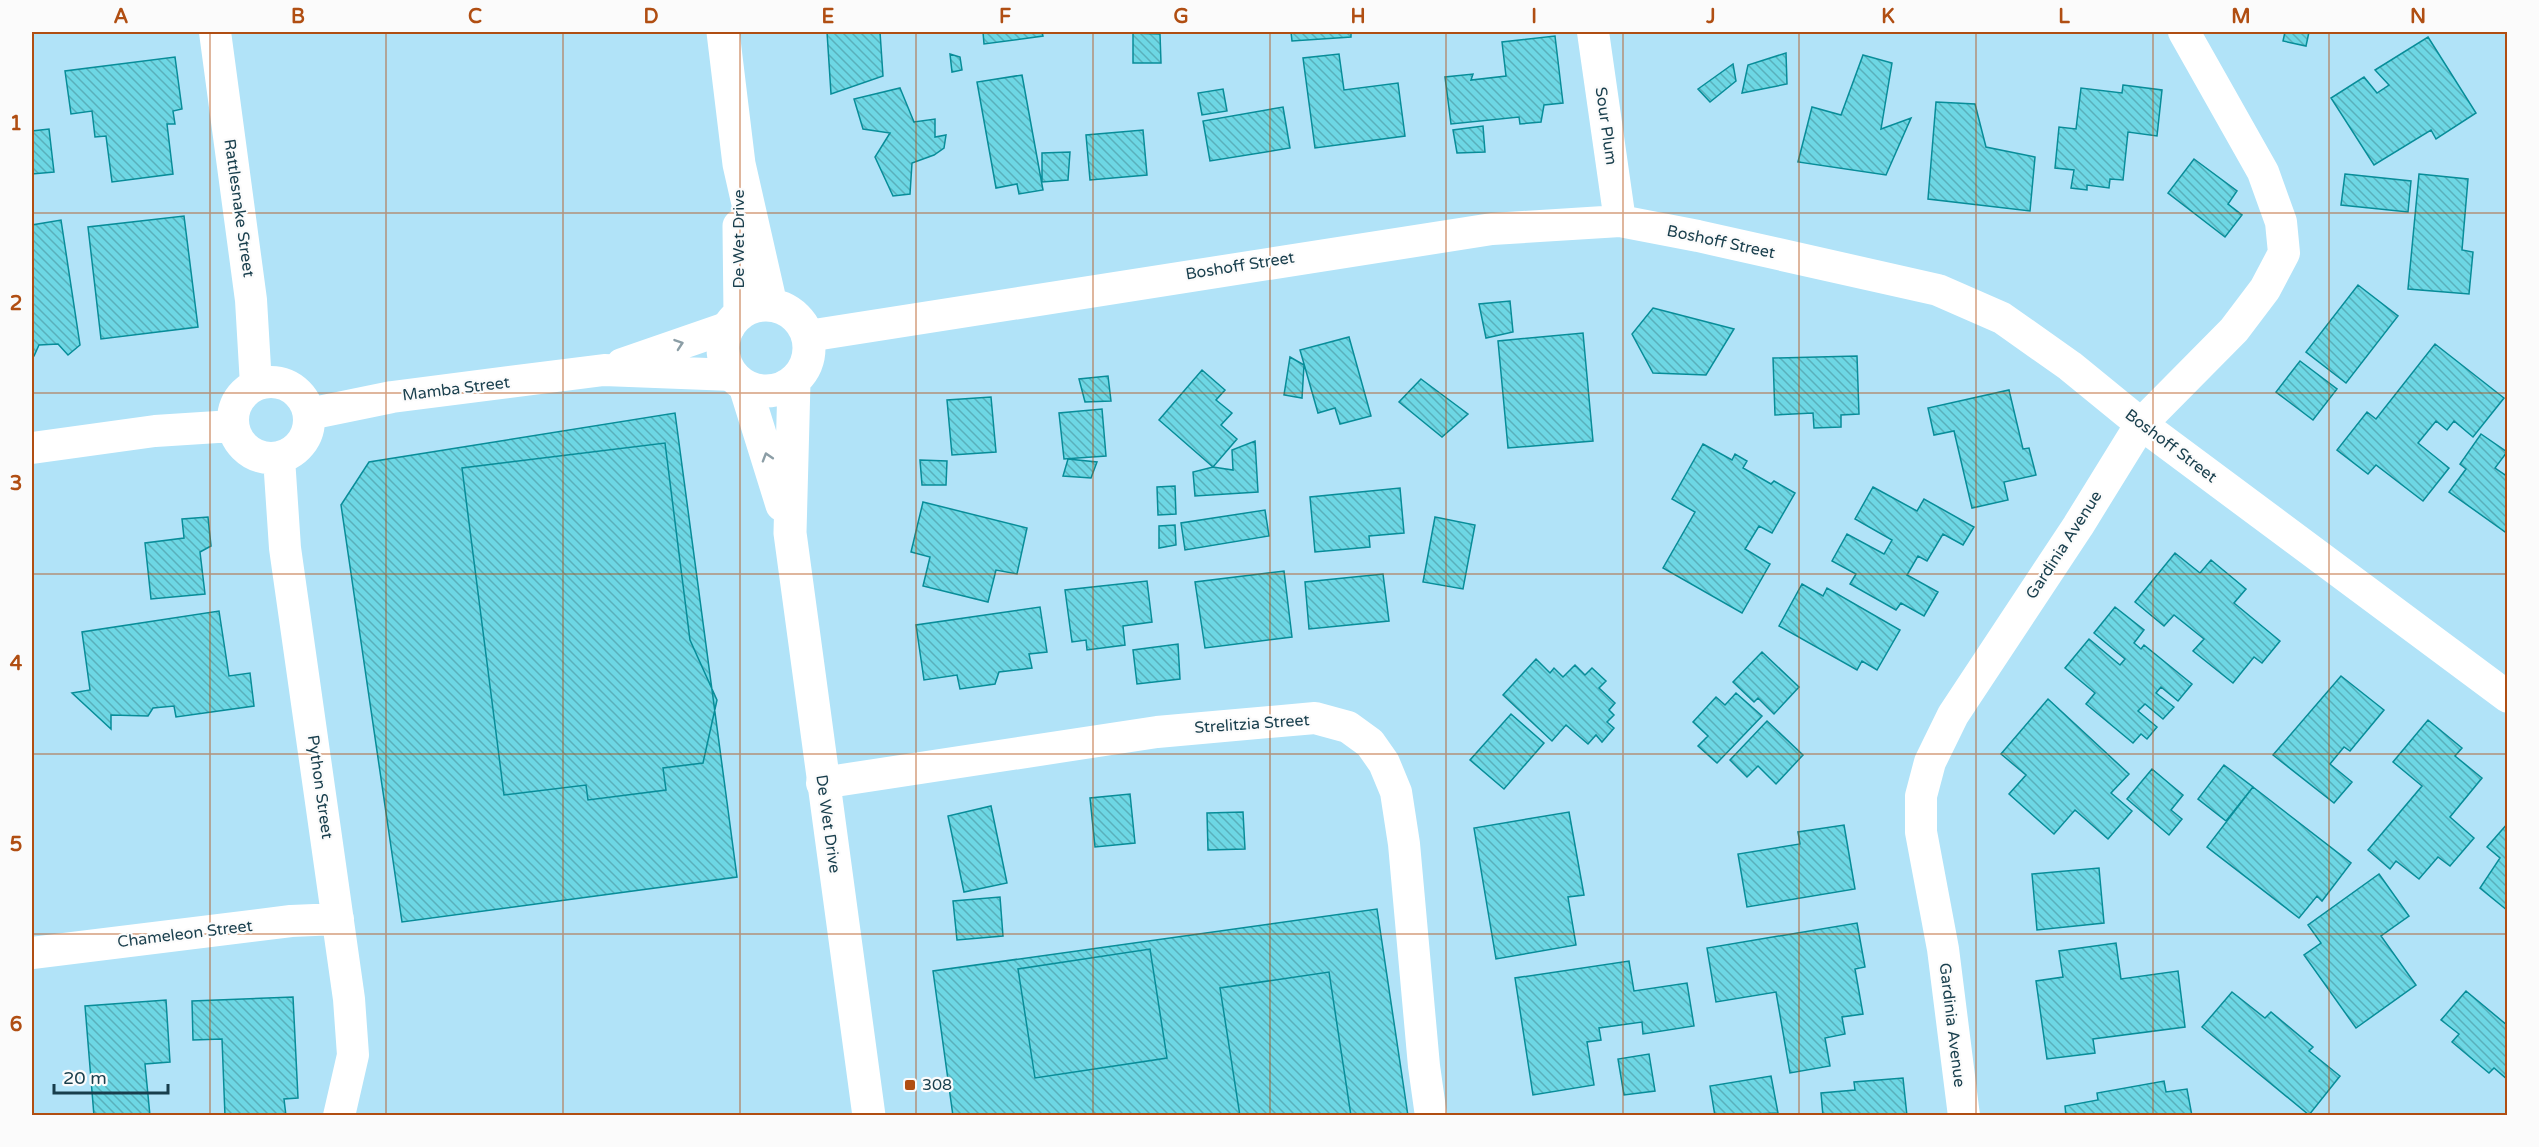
<svg xmlns="http://www.w3.org/2000/svg" width="2539" height="1147" font-family="'Varela Round',sans-serif">
  <style>
    .building { fill: url(#building-back-hatch); stroke: #088d99; stroke-width: 1.5 }
    .lines { fill: none; stroke-linecap: round; stroke-linejoin: round }
    .minor { stroke: #fff; stroke-width: 32 }
    .tertiary { stroke: #fff; stroke-width: 33 }
    .oneway { stroke: #8c9ea6 }
    .grid { fill: none; stroke: #b04e12; stroke-width: 1.5; stroke-opacity: 0.55 }
    .poi-dot { fill: #b04e12; stroke: #fbfbfb; stroke-width: 2 }
    .labels { text-anchor: middle; dominant-baseline: central; stroke-width: 4.5; stroke-linejoin: round; paint-order: stroke }
    .street-label { font-size: 16px; fill: #183e4c; stroke: #fbfbfb }
    .poi-label { font-size: 16px; fill: #183e4c; stroke: #fbfbfb; text-anchor: start }
    .neatline { fill: none; stroke: #b04e12; stroke-width: 2 }
    .grid-label { font-size: 20px; text-anchor: middle; font-weight: bold; fill: #b04e12 }
  </style>
  <defs>
    <pattern id="building-back-hatch" width="6" height="6" patternUnits="userSpaceOnUse" patternTransform="scale(1.5)"><rect width="6" height="6" fill="#6dd7e4"/><path d="M-1 5l2 2M0 0l6 6M5-1l2 2" fill="none" stroke="#59b0bb"/></pattern>
  </defs>
  <rect width="100%" height="100%" fill="#b1e3f8"/>
  <!-- building -->
  <path class="building" d="M 827,32 L 880,32 L 883,76 L 831,94 Z
    M 983,32 L 1042,32 L 1043,36 L 984,44 Z
    M 1291,32 L 1351,32 L 1351,37 L 1292,41 Z
    M 2285,32 L 2309,32 L 2306,46 L 2283,41 Z
    M 1133,33 L 1160,34 L 1161,63 L 1133,63 Z
    M 1555,36 L 1563,103 L 1544,105 L 1541,122 L 1520,124 L 1519,117 L 1451,124 L 1445,77 L 1473,74 L 1471,80 L 1506,76 L 1502,42 Z
    M 2428,37 L 2476,113 L 2436,139 L 2431,130 L 2374,165 L 2331,98 L 2364,77 L 2377,93 L 2389,85 L 2375,70 Z
    M 1786,53 L 1787,84 L 1742,93 L 1748,65 Z
    M 950,54 L 960,57 L 962,70 L 952,72 Z
    M 1339,54 L 1344,90 L 1398,83 L 1405,136 L 1315,148 L 1303,58 Z
    M 1863,55 L 1892,63 L 1881,129 L 1911,118 L 1886,175 L 1798,162 L 1812,107 L 1841,115 Z
    M 175,57 L 182,109 L 173,111 L 175,124 L 167,124 L 173,174 L 112,182 L 106,136 L 95,137 L 92,111 L 71,114 L 65,71 Z
    M 1733,64 L 1736,81 L 1710,102 L 1698,89 Z
    M 1022,75 L 1043,190 L 1019,194 L 1017,184 L 996,188 L 977,82 Z
    M 2123,85 L 2162,90 L 2157,136 L 2128,132 L 2123,180 L 2110,179 L 2109,188 L 2087,185 L 2087,190 L 2071,188 L 2074,170 L 2055,168 L 2059,127 L 2076,129 L 2081,88 L 2122,93 Z
    M 900,88 L 914,122 L 935,119 L 935,137 L 946,135 L 944,148 L 934,155 L 912,163 L 910,194 L 893,196 L 875,157 L 890,133 L 863,129 L 854,99 Z
    M 1223,89 L 1227,111 L 1202,115 L 1198,93 Z
    M 1936,102 L 1975,104 L 1986,147 L 2035,157 L 2030,211 L 1928,199 Z
    M 1283,107 L 1290,148 L 1210,161 L 1203,121 Z
    M 1483,126 L 1485,152 L 1457,153 L 1453,130 Z
    M 49,129 L 54,172 L 32,174 L 32,131 Z
    M 1143,130 L 1147,175 L 1090,180 L 1086,135 Z
    M 1070,152 L 1068,180 L 1042,182 L 1042,153 Z
    M 2194,159 L 2237,191 L 2228,204 L 2242,215 L 2225,237 L 2168,193 Z
    M 2345,174 L 2411,181 L 2408,212 L 2341,205 Z
    M 2419,174 L 2468,179 L 2462,250 L 2473,252 L 2469,294 L 2408,289 Z
    M 184,216 L 198,327 L 101,339 L 88,227 Z
    M 61,220 L 80,345 L 68,355 L 58,344 L 39,345 L 34,356 L 32,356 L 32,225 Z
    M 2358,285 L 2398,316 L 2346,383 L 2306,352 Z
    M 1510,301 L 1513,332 L 1486,338 L 1479,304 Z
    M 1653,308 L 1734,329 L 1706,375 L 1653,373 L 1632,334 Z
    M 1583,333 L 1593,441 L 1508,448 L 1498,341 Z
    M 1349,337 L 1371,416 L 1340,424 L 1335,408 L 1318,413 L 1300,350 Z
    M 2435,344 L 2504,398 L 2473,437 L 2454,421 L 2447,430 L 2436,421 L 2418,443 L 2449,468 L 2423,501 L 2376,465 L 2368,474 L 2337,450 L 2367,412 L 2376,419 Z
    M 1857,356 L 1859,414 L 1841,415 L 1841,427 L 1814,428 L 1813,413 L 1775,415 L 1773,358 Z
    M 1290,357 L 1304,365 L 1302,398 L 1284,395 Z
    M 2300,361 L 2337,389 L 2313,420 L 2276,392 Z
    M 1202,370 L 1225,390 L 1216,400 L 1232,413 L 1221,425 L 1237,439 L 1213,467 L 1159,420 Z
    M 1108,376 L 1111,401 L 1085,402 L 1079,379 Z
    M 1421,379 L 1468,414 L 1442,437 L 1399,402 Z
    M 2009,390 L 2023,449 L 2029,448 L 2036,475 L 2004,482 L 2008,500 L 1972,508 L 1954,431 L 1934,435 L 1928,408 Z
    M 991,397 L 996,452 L 952,455 L 947,400 Z
    M 1102,409 L 1106,456 L 1064,459 L 1059,413 Z
    M 675,413 L 737,877 L 402,922 L 341,505 L 369,462 Z
    M 2481,434 L 2507,452 L 2495,468 L 2508,477 L 2508,534 L 2449,492 L 2466,469 L 2460,464 Z
    M 1255,441 L 1258,492 L 1195,496 L 1193,472 L 1213,467 L 1233,470 L 1232,450 Z
    M 665,443 L 690,640 L 717,700 L 703,763 L 663,768 L 666,790 L 588,800 L 586,785 L 504,795 L 462,468 Z
    M 1703,444 L 1732,460 L 1735,454 L 1747,461 L 1743,468 L 1771,484 L 1774,481 L 1795,493 L 1772,533 L 1759,526 L 1745,549 L 1770,564 L 1742,613 L 1663,568 L 1695,512 L 1672,499 Z
    M 1068,459 L 1097,462 L 1091,478 L 1063,476 Z
    M 920,460 L 947,461 L 946,485 L 922,485 Z
    M 1175,486 L 1176,514 L 1158,515 L 1157,487 Z
    M 1873,487 L 1917,511 L 1924,499 L 1974,527 L 1963,545 L 1943,534 L 1927,561 L 1918,556 L 1907,575 L 1938,592 L 1924,616 L 1901,603 L 1896,610 L 1850,584 L 1856,574 L 1832,561 L 1847,534 L 1884,554 L 1892,540 L 1855,519 Z
    M 1400,488 L 1404,533 L 1369,536 L 1370,547 L 1315,552 L 1310,497 Z
    M 923,502 L 1027,528 L 1017,574 L 996,570 L 988,602 L 923,586 L 930,557 L 911,552 Z
    M 1265,510 L 1269,536 L 1185,550 L 1181,523 Z
    M 208,517 L 211,546 L 200,552 L 205,594 L 151,599 L 145,543 L 184,538 L 182,519 Z
    M 1435,517 L 1475,525 L 1463,589 L 1423,582 Z
    M 1175,525 L 1176,545 L 1159,548 L 1159,526 Z
    M 2175,553 L 2200,573 L 2211,560 L 2246,589 L 2234,603 L 2280,641 L 2262,663 L 2254,657 L 2233,683 L 2193,651 L 2204,639 L 2174,615 L 2164,626 L 2135,602 Z
    M 1284,571 L 1292,637 L 1205,648 L 1195,582 Z
    M 1383,574 L 1389,621 L 1309,629 L 1305,582 Z
    M 1147,581 L 1152,622 L 1123,626 L 1125,645 L 1087,650 L 1086,640 L 1072,642 L 1065,590 Z
    M 1802,584 L 1823,596 L 1827,588 L 1900,630 L 1877,670 L 1862,661 L 1857,670 L 1779,626 Z
    M 1040,607 L 1047,652 L 1029,654 L 1032,668 L 999,672 L 995,684 L 960,689 L 957,675 L 924,680 L 916,625 Z
    M 2115,607 L 2144,630 L 2134,643 L 2141,649 L 2144,645 L 2192,684 L 2178,701 L 2161,687 L 2156,693 L 2174,707 L 2163,719 L 2145,704 L 2138,711 L 2157,727 L 2147,739 L 2141,734 L 2133,743 L 2086,704 L 2095,693 L 2065,668 L 2089,639 L 2120,665 L 2125,659 L 2094,633 Z
    M 219,611 L 229,676 L 250,673 L 254,706 L 176,717 L 174,706 L 153,708 L 148,716 L 111,715 L 111,729 L 72,693 L 90,690 L 82,632 Z
    M 1178,644 L 1180,679 L 1137,684 L 1133,650 Z
    M 1762,652 L 1799,687 L 1774,714 L 1758,698 L 1754,702 L 1733,682 Z
    M 1536,659 L 1550,673 L 1554,668 L 1563,677 L 1575,665 L 1585,675 L 1592,668 L 1606,681 L 1599,688 L 1615,703 L 1609,710 L 1614,715 L 1607,722 L 1614,728 L 1602,742 L 1596,735 L 1588,744 L 1566,725 L 1552,741 L 1503,695 Z
    M 2341,676 L 2384,710 L 2350,751 L 2344,747 L 2330,764 L 2352,782 L 2334,803 L 2273,755 Z
    M 1736,693 L 1762,716 L 1717,763 L 1698,746 L 1708,736 L 1693,722 L 1716,697 L 1725,705 Z
    M 2048,699 L 2129,774 L 2111,793 L 2132,811 L 2108,839 L 2075,810 L 2054,834 L 2009,794 L 2026,775 L 2001,754 Z
    M 1511,714 L 1544,743 L 1504,789 L 1470,760 Z
    M 2428,720 L 2462,748 L 2455,756 L 2482,778 L 2450,817 L 2474,838 L 2450,866 L 2438,857 L 2419,879 L 2396,861 L 2390,869 L 2368,850 L 2422,786 L 2393,762 Z
    M 1767,721 L 1803,755 L 1776,784 L 1758,766 L 1747,777 L 1730,760 Z
    M 2224,765 L 2253,787 L 2226,821 L 2198,799 Z
    M 2152,769 L 2183,795 L 2171,810 L 2182,819 L 2169,835 L 2127,799 Z
    M 2253,787 L 2351,863 L 2322,901 L 2317,896 L 2299,918 L 2207,847 Z
    M 1130,794 L 1135,843 L 1095,847 L 1090,798 Z
    M 991,806 L 1007,883 L 964,892 L 948,816 Z
    M 1243,812 L 1245,849 L 1208,850 L 1207,813 Z
    M 1569,812 L 1584,895 L 1568,897 L 1576,945 L 1496,959 L 1474,828 Z
    M 2508,823 L 2508,911 L 2480,888 L 2500,858 L 2487,847 Z
    M 1844,825 L 1855,889 L 1747,907 L 1738,854 L 1800,844 L 1798,832 Z
    M 2099,868 L 2104,923 L 2037,930 L 2032,874 Z
    M 2379,874 L 2409,916 L 2381,936 L 2416,985 L 2356,1028 L 2304,955 L 2321,943 L 2308,925 Z
    M 1000,897 L 1003,936 L 957,940 L 953,901 Z
    M 1377,909 L 1408,1116 L 953,1116 L 933,971 Z
    M 1857,923 L 1865,967 L 1855,969 L 1863,1014 L 1842,1017 L 1845,1034 L 1825,1038 L 1830,1066 L 1790,1073 L 1776,992 L 1716,1002 L 1707,948 Z
    M 2116,943 L 2121,979 L 2178,971 L 2185,1027 L 2093,1039 L 2095,1053 L 2047,1059 L 2036,981 L 2063,977 L 2059,951 Z
    M 1150,949 L 1167,1058 L 1035,1078 L 1018,969 Z
    M 1629,961 L 1634,991 L 1687,983 L 1694,1026 L 1643,1034 L 1642,1022 L 1599,1028 L 1601,1040 L 1587,1042 L 1594,1085 L 1533,1095 L 1515,978 Z
    M 1329,972 L 1351,1116 L 1240,1116 L 1220,988 Z
    M 2466,991 L 2508,1026 L 2508,1080 L 2494,1068 L 2489,1073 L 2452,1042 L 2459,1034 L 2441,1020 Z
    M 2232,992 L 2265,1018 L 2271,1012 L 2313,1047 L 2309,1051 L 2340,1076 L 2309,1115 L 2202,1027 Z
    M 293,997 L 298,1098 L 284,1099 L 286,1116 L 225,1116 L 222,1039 L 193,1040 L 192,1001 Z
    M 166,1000 L 170,1062 L 145,1064 L 150,1116 L 94,1116 L 85,1006 Z
    M 1649,1054 L 1655,1091 L 1624,1095 L 1618,1059 Z
    M 1771,1076 L 1778,1113 L 1715,1116 L 1710,1086 Z
    M 1903,1078 L 1907,1116 L 1823,1116 L 1821,1093 L 1855,1090 L 1854,1082 Z
    M 2164,1081 L 2166,1092 L 2187,1089 L 2192,1116 L 2066,1116 L 2065,1106 L 2098,1100 L 2097,1093 Z"/>
  <g class="lines">
    <!-- minor -->
    <path class="minor" d="M 215,32 L 251,300 L 256,385
      M 1593,32 L 1620,221
      M 808,336 L 1492,229 L 1620,221 L 1698,236 L 1938,290 L 2002,318 L 2070,366 L 2141,424 L 2508,697
      M 622,364 L 729,327
      M233 420a38 38 0 1 1 76 0a38 38 0 1 1-76 0Z
      M 309,414 L 392,397 L 604,370 L 733,375
      M 32,448 L 155,431 L 233,426
      M 279,458 L 285,548 L 349,999 L 353,1055 L 339,1116
      M 822,783 L 1157,732 L 1315,718 L 1348,727 L 1370,743 L 1384,763 L 1396,792 L 1404,844 L 1424,1066 L 1431,1116
      M 32,953 L 291,921 L 338,919
      M 1964,1116 L 1943,949 L 1921,832 L 1921,796 L 1930,762 L 1953,715 L 2078,526 L 2141,424 L 2234,330 L 2265,289 L 2284,253 L 2281,222 L 2263,172 L 2184,32"/>
    <!-- tertiary -->
    <path class="tertiary" d="M 723,32 L 739,164 L 771,305
      M 739,226 L 740,314
      M723 348a43 43 0 1 1 86 0a43 43 0 1 1-86 0Z
      M 794,382 L 790,533 L 869,1116
      M 745,386 L 782,505"/>
  </g>
  <!-- one-way arrows -->
  <defs><path id="oneway-chevron" d="M-2-3.5L2.5 0L-2 3.5" fill="none" stroke-width="1.6" stroke-linecap="round" stroke-linejoin="round" transform="scale(1.5)"/></defs>
  <g class="oneway">
    <use href="#oneway-chevron" transform="translate(679 344) rotate(-19)"/>
    <use href="#oneway-chevron" transform="translate(767 457) rotate(-107)"/>
  </g>
  <!-- grid -->
  <path class="grid" d="M 210,32 L 210,1116M 386,32 L 386,1116M 563,32 L 563,1116M 740,32 L 740,1116M 916,32 L 916,1116M 1093,32 L 1093,1116M 1270,32 L 1270,1116M 1446,32 L 1446,1116M 1623,32 L 1623,1116M 1799,32 L 1799,1116M 1976,32 L 1976,1116M 2153,32 L 2153,1116M 2329,32 L 2329,1116M 32,213 L 2508,213M 32,393 L 2508,393M 32,574 L 2508,574M 32,754 L 2508,754M 32,934 L 2508,934"/>
  <!-- markers -->
  <rect class="poi-dot" x="904" y="1079" width="12" height="12" rx="3"/>
  <g class="labels">
    <!-- street labels -->
    <g class="street-label">
      <text transform="translate(1606 126) rotate(82)">Sour Plum</text>
      <text transform="translate(239 208) rotate(82)">Rattlesnake Street</text>
      <text transform="translate(739 239) rotate(-90)">De Wet Drive</text>
      <text transform="translate(1721 242) rotate(12)">Boshoff Street</text>
      <text transform="translate(1240 266) rotate(-9)">Boshoff Street</text>
      <text transform="translate(456 389) rotate(-7)">Mamba Street</text>
      <text transform="translate(2171 446) rotate(37)">Boshoff Street</text>
      <text transform="translate(2064 545) rotate(-57)">Gardinia Avenue</text>
      <text transform="translate(1252 724) rotate(-4)">Strelitzia Street</text>
      <text transform="translate(320 787) rotate(82)">Python Street</text>
      <text transform="translate(828 824) rotate(82)">De Wet Drive</text>
      <text transform="translate(185 934) rotate(-7)">Chameleon Street</text>
      <text transform="translate(1952 1025) rotate(83)">Gardinia Avenue</text>
    </g>
    <!-- poi labels -->
    <g class="poi-label">
      <text x="922" y="1085">308</text>
    </g>
  </g>
  <!-- border -->
  <rect width="2539" height="1147" fill="none" stroke="#fbfbfb" stroke-width="66"/>
  <!-- scale -->
  <path d="M54 1084v9h114v-9" fill="none" stroke="#183e4c" stroke-width="3"/>
  <text x="63" y="1084" font-size="18" fill="#183e4c" stroke="#fbfbfb" stroke-width="4.5" paint-order="stroke">20 m</text>
  <rect x="33" y="33" width="2473" height="1081" class="neatline"/>
  <g class="grid-label">
    <text x="121" y="23">A</text>
    <text x="298" y="23">B</text>
    <text x="475" y="23">C</text>
    <text x="651" y="23">D</text>
    <text x="828" y="23">E</text>
    <text x="1005" y="23">F</text>
    <text x="1181" y="23">G</text>
    <text x="1358" y="23">H</text>
    <text x="1534" y="23">I</text>
    <text x="1711" y="23">J</text>
    <text x="1888" y="23">K</text>
    <text x="2064" y="23">L</text>
    <text x="2241" y="23">M</text>
    <text x="2418" y="23">N</text>
    <text x="16" y="130">1</text>
    <text x="16" y="310">2</text>
    <text x="16" y="490">3</text>
    <text x="16" y="670">4</text>
    <text x="16" y="851">5</text>
    <text x="16" y="1031">6</text>
  </g>
</svg>
